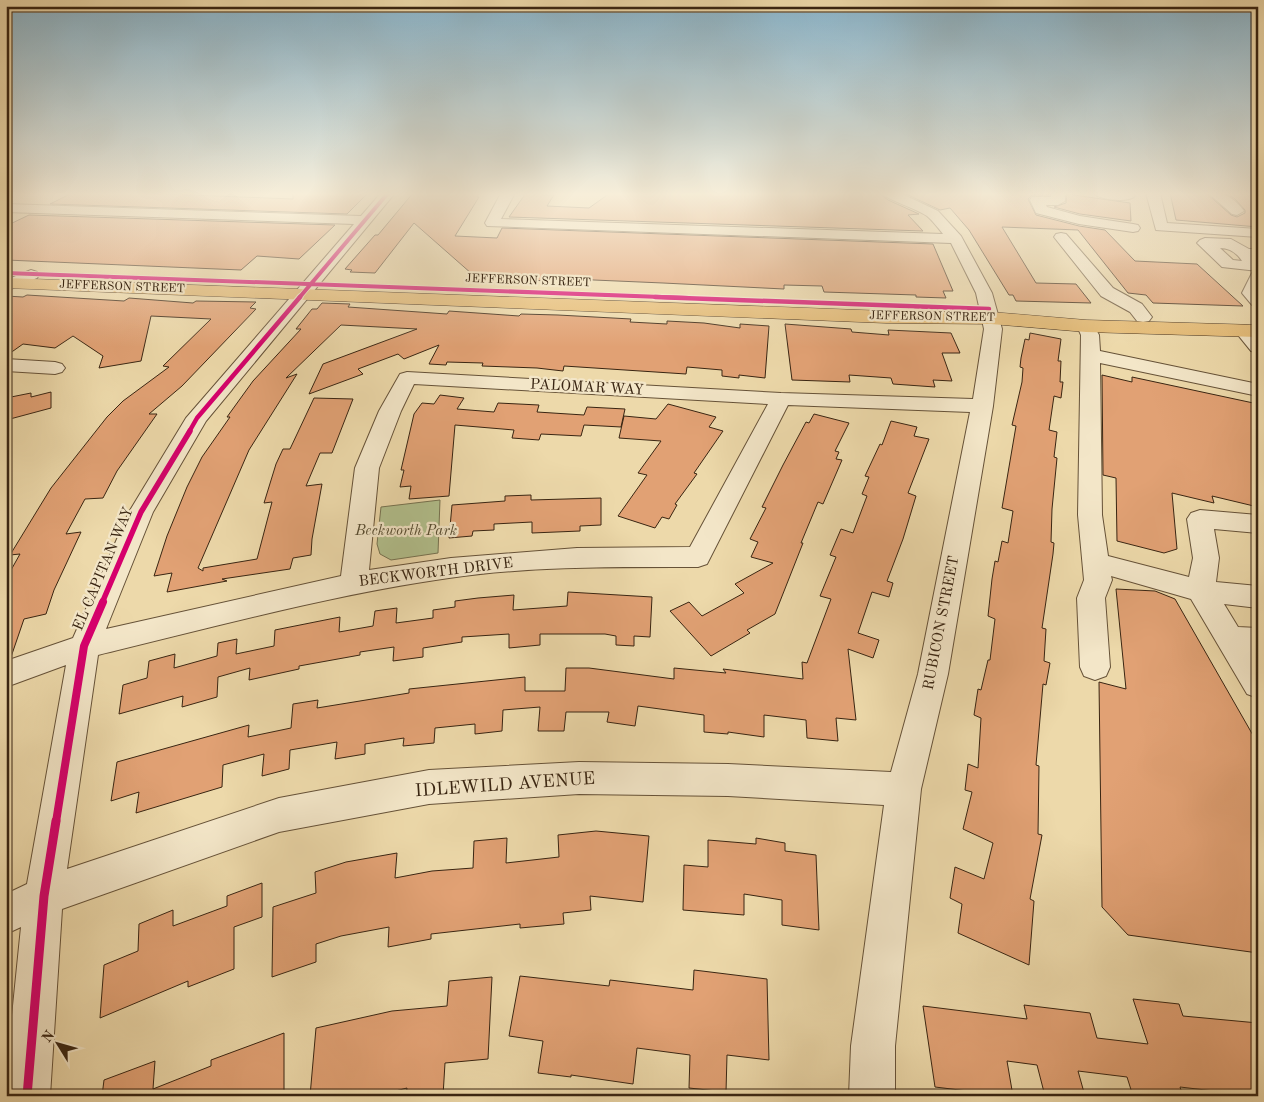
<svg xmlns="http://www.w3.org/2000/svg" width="1264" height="1102" font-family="'Old Standard TT',serif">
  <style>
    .green { fill: #b2c08d; stroke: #767250 }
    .building { fill: #e1a174; stroke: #392512 }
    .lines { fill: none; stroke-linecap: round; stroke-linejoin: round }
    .minor-casing { stroke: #665238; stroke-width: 2 }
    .major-casing { stroke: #392512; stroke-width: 1 }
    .minor { fill: #f3e6c8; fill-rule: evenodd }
    .major { fill: #e6bc75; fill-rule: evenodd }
    .cycleway-far4-casing { stroke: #f3e6c8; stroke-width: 5.5 }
    .cycleway-far3-casing { stroke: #f3e6c8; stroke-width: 7 }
    .cycleway-far2-casing { stroke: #f3e6c8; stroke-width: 9 }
    .cycleway-far1-casing { stroke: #f3e6c8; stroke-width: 11 }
    .cycleway-casing { stroke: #f3e6c8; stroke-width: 12 }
    .cycleway-far4 { stroke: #d6006c; stroke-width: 4 }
    .cycleway-far3 { stroke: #d6006c; stroke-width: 4.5 }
    .cycleway-far2 { stroke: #d6006c; stroke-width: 5.5 }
    .cycleway-far1 { stroke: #d6006c; stroke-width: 8 }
    .cycleway { stroke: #d6006c; stroke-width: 9 }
    .labels { text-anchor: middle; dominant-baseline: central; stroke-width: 4.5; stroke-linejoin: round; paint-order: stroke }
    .far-street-label { font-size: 12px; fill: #392512; stroke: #f3e6c8 }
    .street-label { font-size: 15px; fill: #392512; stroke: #f3e6c8 }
    .park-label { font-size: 15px; font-style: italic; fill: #574c31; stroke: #f3e6c8 }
    .near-street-label { font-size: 18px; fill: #392512; stroke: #f3e6c8 }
  </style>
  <rect width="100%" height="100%" fill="#edd9aa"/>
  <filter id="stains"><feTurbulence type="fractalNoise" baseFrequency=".004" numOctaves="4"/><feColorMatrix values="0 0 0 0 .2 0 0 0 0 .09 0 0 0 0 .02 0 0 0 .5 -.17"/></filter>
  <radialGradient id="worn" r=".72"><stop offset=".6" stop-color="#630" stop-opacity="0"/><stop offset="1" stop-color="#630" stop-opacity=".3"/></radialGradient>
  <!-- green -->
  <path class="green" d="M 440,500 L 438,553 L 391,560 L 380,554 L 377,544 L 381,507 Z"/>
  <!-- building -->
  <path class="building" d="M 72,193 L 140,193 L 293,199 L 293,193 L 368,193 L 347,214 L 50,204 Z
    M 413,193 L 479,193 L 477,197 L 479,197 L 455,236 L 497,238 L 502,228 L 933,244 L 953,291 L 943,291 L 946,298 L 916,297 L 916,295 L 824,292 L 822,286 L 784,285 L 784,289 L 663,283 L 548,278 L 547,281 L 481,277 L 483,275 L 472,274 L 414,223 L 375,273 L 350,272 L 352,270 L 345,269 L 375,235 L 378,235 Z
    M 526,193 L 545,193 L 543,195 L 554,195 L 547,206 L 589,208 L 610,193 L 879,193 L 888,200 L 919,214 L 908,215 L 923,231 L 509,217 Z
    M 904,193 L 1049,193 L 1049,195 L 1032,195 L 1028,199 L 1036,215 L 1079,226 L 1105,230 L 1135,261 L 1197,264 L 1243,306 L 1153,303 L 1146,295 L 1128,293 L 1078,230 L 1002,227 L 1036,283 L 1076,284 L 1091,303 L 1016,301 L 1013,295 L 1009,295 L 969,230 L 950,208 L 940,210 Z
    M 1170,193 L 1206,193 L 1231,215 L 1237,217 L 1245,213 L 1245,210 L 1234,198 L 1224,193 L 1258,193 L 1258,227 L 1176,220 Z
    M 1067,194 L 1130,203 L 1131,221 L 1080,214 L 1054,207 L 1066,203 Z
    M 29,215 L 335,225 L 299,259 L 257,256 L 241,270 L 6,260 L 6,226 Z
    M 27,295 L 124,301 L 129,298 L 193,303 L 196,301 L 256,302 L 250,308 L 256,309 L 182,386 L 149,414 L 157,414 L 117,471 L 103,498 L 85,499 L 66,534 L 81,532 L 54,590 L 46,614 L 24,619 L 11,657 L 6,659 L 6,579 L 20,554 L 10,555 L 51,488 L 107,417 L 123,401 L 169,367 L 163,366 L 211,319 L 151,316 L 141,361 L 99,368 L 103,356 L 73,336 L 55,348 L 23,344 L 6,356 L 6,296 L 23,297 Z
    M 322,303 L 350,304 L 348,307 L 447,314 L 449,311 L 519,316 L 521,314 L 558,315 L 631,319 L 630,322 L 667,324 L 667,321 L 704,323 L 740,328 L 740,324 L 769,326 L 765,378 L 739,375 L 739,378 L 722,376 L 722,370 L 687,367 L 686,374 L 564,366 L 563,371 L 537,368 L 482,366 L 483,363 L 447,362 L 446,365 L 429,364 L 439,345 L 404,359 L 398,354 L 358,369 L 363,374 L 309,394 L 323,364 L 417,329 L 341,325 L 286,378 L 297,374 L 249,450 L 198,568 L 203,571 L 203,568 L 257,559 L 272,502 L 264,503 L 276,464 L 283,449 L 290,449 L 314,398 L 353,399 L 332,453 L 320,453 L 306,486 L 322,484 L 312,539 L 311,555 L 293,558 L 290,569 L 222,579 L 227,581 L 167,592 L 172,573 L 154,576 L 167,536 L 187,487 L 202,457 L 230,417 L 227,417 L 253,381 L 301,329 L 296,329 L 312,309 L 317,309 Z
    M 785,324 L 851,329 L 852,332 L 889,335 L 888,330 L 951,333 L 960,353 L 942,353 L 952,381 L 933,380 L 935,387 L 893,384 L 891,378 L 849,375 L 850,382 L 792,380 Z
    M 1030,333 L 1061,339 L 1058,361 L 1061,361 L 1060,382 L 1063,382 L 1061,398 L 1054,396 L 1049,430 L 1057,432 L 1054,457 L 1057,458 L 1052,509 L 1051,542 L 1054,543 L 1053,554 L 1042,628 L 1046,629 L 1044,661 L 1050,663 L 1046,685 L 1043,684 L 1036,765 L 1039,766 L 1038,834 L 1042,835 L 1030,899 L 1034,901 L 1029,965 L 958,933 L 962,904 L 950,898 L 955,867 L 984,879 L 993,843 L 963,829 L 972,792 L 965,790 L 968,764 L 978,768 L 981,718 L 974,715 L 978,689 L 981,690 L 988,660 L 990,660 L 995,619 L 988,616 L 992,579 L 995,561 L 998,562 L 1002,541 L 1008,543 L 1013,511 L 1002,508 L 1016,426 L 1012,425 L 1022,382 L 1023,368 L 1020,367 L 1021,358 L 1025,339 L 1029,340 Z
    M 1102,375 L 1132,382 L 1132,377 L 1258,404 L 1258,507 L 1212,496 L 1214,503 L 1172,493 L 1177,549 L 1164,553 L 1117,541 L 1116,478 L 1103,475 Z
    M 51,392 L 51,408 L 10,419 L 11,397 L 31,393 L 31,397 Z
    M 440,395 L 464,398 L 457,409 L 494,412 L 498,403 L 539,405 L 537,412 L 584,415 L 587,407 L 625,409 L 621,427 L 584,425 L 581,436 L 541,434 L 539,440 L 512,438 L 514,430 L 455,425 L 449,496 L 409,499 L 411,486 L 400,487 L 404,470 L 401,470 L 414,414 L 422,403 L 434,404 Z
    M 668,404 L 716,417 L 709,427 L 723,431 L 694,473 L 697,474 L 675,504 L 677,505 L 669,519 L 662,517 L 655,528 L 618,516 L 647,475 L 638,473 L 661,441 L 619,438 L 624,416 L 656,419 Z
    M 814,414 L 849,423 L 835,451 L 839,452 L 836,459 L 842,460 L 823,504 L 818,502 L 801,543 L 803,543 L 775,614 L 747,630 L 750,633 L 711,656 L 670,611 L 689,602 L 702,616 L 744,593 L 735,584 L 773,563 L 751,557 L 758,542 L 750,539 L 766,508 L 762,507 L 783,465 L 806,422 L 809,423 Z
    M 891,421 L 917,427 L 914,436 L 929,439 L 908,493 L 916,496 L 903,539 L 887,581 L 893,583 L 889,597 L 872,592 L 858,633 L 879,640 L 873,658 L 848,649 L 856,720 L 836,718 L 838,741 L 807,738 L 806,720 L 764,715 L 764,737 L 728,732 L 728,734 L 704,732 L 704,715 L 638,706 L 635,726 L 607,722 L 609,712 L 566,712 L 564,731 L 538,731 L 540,707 L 503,710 L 502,731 L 475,734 L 475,724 L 435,728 L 434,743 L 403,746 L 404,738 L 365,744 L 365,754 L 335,759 L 337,742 L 290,750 L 289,769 L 262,776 L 264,754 L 223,765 L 222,787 L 136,813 L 139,792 L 111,801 L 117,762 L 249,725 L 248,737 L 291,728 L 293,704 L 318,700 L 317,708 L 409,693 L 409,689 L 525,677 L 525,691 L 565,691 L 566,668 L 589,668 L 674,679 L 674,668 L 726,673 L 723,669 L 803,679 L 802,662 L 807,663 L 831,599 L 820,596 L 836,557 L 830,555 L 841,529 L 853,533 L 867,496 L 862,494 L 869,477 L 865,476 L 880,444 L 882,445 Z
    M 531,495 L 531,500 L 601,498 L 601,525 L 580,526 L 580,531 L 532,533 L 532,522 L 494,524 L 494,530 L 473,531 L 472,536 L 449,538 L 452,505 L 505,501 L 505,496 Z
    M 1116,589 L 1155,591 L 1175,599 L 1258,744 L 1258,953 L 1128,935 L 1102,907 L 1099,682 L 1126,689 Z
    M 568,592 L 652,597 L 650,637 L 634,636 L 634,646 L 616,645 L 616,636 L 605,634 L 540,634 L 540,645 L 509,648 L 509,634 L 462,637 L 462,642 L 423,648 L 423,657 L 393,661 L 394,647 L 360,652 L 360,655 L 299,666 L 299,669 L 249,680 L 250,668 L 218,677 L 217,697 L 182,707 L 183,696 L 119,714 L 123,685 L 147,678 L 149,661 L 175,654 L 174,668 L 217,656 L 218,643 L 237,639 L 236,654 L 274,646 L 275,630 L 340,617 L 339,632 L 373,626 L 375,611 L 397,608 L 396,623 L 433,618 L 433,610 L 455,607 L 455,601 L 478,598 L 514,595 L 513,610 L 567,606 Z
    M 596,831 L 649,836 L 643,902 L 590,896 L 591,910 L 563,913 L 564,924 L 520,928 L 520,924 L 431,934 L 431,939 L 388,947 L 389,927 L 341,936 L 316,944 L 316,962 L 272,977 L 273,907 L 316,893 L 315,872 L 346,862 L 397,853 L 395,878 L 432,871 L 473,868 L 474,841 L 507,838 L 506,863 L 559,857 L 558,835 Z
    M 756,838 L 785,843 L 785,851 L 816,855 L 819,930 L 782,925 L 782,900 L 744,894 L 744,915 L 683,910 L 684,865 L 708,867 L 708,840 L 756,844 Z
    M 262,883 L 262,917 L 234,927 L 234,969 L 188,987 L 188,981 L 100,1018 L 104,965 L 138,951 L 139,924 L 173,910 L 173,926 L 227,906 L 227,896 Z
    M 694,970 L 767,979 L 769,1060 L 727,1055 L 726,1092 L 689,1088 L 690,1055 L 637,1048 L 633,1084 L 571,1075 L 571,1077 L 538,1073 L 543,1041 L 509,1036 L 520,976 L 609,986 L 610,980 L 693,990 Z
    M 492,977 L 488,1059 L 445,1063 L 443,1096 L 406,1096 L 407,1088 L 376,1096 L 310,1096 L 316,1028 L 392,1011 L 447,1006 L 449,981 Z
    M 1133,999 L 1179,1004 L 1183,1016 L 1258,1023 L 1258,1096 L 1232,1096 L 1231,1093 L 1180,1087 L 1183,1096 L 1133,1096 L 1127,1077 L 1078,1071 L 1085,1096 L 1045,1096 L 1037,1065 L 1007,1061 L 1013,1096 L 977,1096 L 976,1092 L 935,1087 L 923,1006 L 1027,1019 L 1024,1005 L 1090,1013 L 1097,1038 L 1148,1044 Z
    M 284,1033 L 284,1096 L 102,1096 L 104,1080 L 155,1061 L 153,1089 L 211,1066 L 211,1060 Z"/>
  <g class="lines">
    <defs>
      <path id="minor" d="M 381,193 L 395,193 L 206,421 L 153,512 L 106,629 L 341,576 L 355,468 L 379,411 L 400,374 L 407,372 L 781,393 L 973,399 L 984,329 L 976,293 L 951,243 L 487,226 L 485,223 L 501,193 L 515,193 L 501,219 L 943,234 C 938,228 933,221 927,216 C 917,209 886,199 881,193 L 900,193 L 938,211 L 961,236 L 992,293 L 1002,329 L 993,406 L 948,674 L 921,789 L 895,1046 L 895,1096 L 849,1096 L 851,1046 L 884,805 L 728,796 L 579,794 L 429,804 L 279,832 L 62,909 L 50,1096 L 6,1096 L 6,1075 L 21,927 L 6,934 L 6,894 L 27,884 L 66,665 L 6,687 L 6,661 L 73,638 L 129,512 L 186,418 L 354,224 L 6,212 L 6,204 L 361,216 ZM 414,384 L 768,404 L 690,547 L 577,548 L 451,558 L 369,570 L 379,468 L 401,411 ZM 788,405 L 970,412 L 918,674 L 891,772 L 728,764 L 579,762 L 429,770 L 279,798 L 67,869 L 98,655 C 214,627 330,595 449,578 C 531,566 615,567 698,567 L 707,564 Z
        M 1051,193 L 1065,193 L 1065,201 L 1058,205 L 1046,205 L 1047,207 L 1080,216 L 1133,224 L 1138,225 L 1140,228 L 1138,231 L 1133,232 L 1079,224 L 1036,213 L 1030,200 L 1032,197 L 1051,197 Z
        M 1093,193 L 1132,193 L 1135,196 C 1128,203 1100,200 1093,193 Z
        M 1146,193 L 1160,193 L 1167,223 L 1258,229 L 1258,237 L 1156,230 Z
        M 1208,193 C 1224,192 1235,198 1244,211 L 1237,215 L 1232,214 Z
        M 1061,233 L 1066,234 L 1113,288 L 1142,304 L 1152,317 L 1149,321 L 1143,322 L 1137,321 L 1130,312 L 1101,296 L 1054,237 L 1056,234 Z
        M 1205,238 L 1231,239 L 1249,249 L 1258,249 L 1258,271 L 1222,267 L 1197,243 L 1200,240 ZM 1220,248 C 1229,248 1237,253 1242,261 L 1233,260 Z
        M 31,270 L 37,272 L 39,275 L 37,278 L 6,291 L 6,280 Z
        M 1258,271 L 1258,306 L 1252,305 L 1242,293 L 1252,273 Z
        M 1086,321 L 1092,322 L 1099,335 L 1100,351 L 1258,384 L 1258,396 L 1100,363 L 1102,515 L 1108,556 L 1189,577 L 1193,558 L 1187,519 L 1191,513 L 1200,510 L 1258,515 L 1258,533 L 1214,529 L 1219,558 L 1216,582 L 1258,586 L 1258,608 L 1224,604 L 1238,627 L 1258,628 L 1258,652 L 1254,652 L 1258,658 L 1258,698 L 1247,694 L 1191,599 L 1111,576 L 1112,580 L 1105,598 L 1110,667 L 1106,676 L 1095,680 L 1084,676 L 1080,667 L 1077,598 L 1084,580 L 1078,515 L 1081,335 L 1077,326 L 1080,322 Z
        M 1243,325 L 1249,326 L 1258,335 L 1258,353 L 1251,351 L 1234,330 L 1237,326 Z
        M 6,359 L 55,362 L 62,364 L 65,368 L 62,372 L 55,374 L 6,371 Z"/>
      <path id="major" d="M 6,278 L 886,311 L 991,312 L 1086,320 L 1258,325 L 1258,337 L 1086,332 L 991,324 L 886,323 L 6,288 Z"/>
    </defs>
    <!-- minor casing -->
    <use href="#minor" class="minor-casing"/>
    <!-- major casing -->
    <use href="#major" class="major-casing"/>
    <!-- minor -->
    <use href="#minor" class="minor"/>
    <!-- major -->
    <use href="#major" class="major"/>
    <defs>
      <path id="cycleway-far4" d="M 6,273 L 689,298
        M 299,298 L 388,193"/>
      <path id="cycleway-far3" d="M 655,297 L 989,309
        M 189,432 L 197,418 L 300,297"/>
      <path id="cycleway-far2" d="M 102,603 L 141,512 L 190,431"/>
      <path id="cycleway-far1" d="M 56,822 L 84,646 L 103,602"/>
      <path id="cycleway" d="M 27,1096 L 44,896 L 56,821"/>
    </defs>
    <!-- cycleway-far4 casing -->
    <use href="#cycleway-far4" class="cycleway-far4-casing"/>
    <!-- cycleway-far3 casing -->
    <use href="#cycleway-far3" class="cycleway-far3-casing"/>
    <!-- cycleway-far2 casing -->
    <use href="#cycleway-far2" class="cycleway-far2-casing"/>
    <!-- cycleway-far1 casing -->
    <use href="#cycleway-far1" class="cycleway-far1-casing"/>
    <!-- cycleway casing -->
    <use href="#cycleway" class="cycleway-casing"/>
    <!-- cycleway-far4 -->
    <use href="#cycleway-far4" class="cycleway-far4"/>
    <!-- cycleway-far3 -->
    <use href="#cycleway-far3" class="cycleway-far3"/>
    <!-- cycleway-far2 -->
    <use href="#cycleway-far2" class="cycleway-far2"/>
    <!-- cycleway-far1 -->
    <use href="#cycleway-far1" class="cycleway-far1"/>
    <!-- cycleway -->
    <use href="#cycleway" class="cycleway"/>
  </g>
  <!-- sky -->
  <linearGradient id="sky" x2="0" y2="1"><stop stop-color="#89b6ce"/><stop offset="0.56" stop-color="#f7eed9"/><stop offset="1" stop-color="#f7eed9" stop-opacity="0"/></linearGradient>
  <rect width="1264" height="347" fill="url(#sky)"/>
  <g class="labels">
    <!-- far-street labels -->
    <g class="far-street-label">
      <text transform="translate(528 281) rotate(2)">JEFFERSON STREET</text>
      <text transform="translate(122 287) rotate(2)">JEFFERSON STREET</text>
      <text transform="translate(932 317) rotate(1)">JEFFERSON STREET</text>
    </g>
    <!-- street labels -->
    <g class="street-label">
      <text transform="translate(587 388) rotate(3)">PALOMAR WAY</text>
      <text transform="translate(104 569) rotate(-67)">EL CAPITAN WAY</text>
      <text transform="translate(436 573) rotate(-7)">BECKWORTH DRIVE</text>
      <text transform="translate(942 623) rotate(-79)">RUBICON STREET</text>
    </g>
    <!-- park labels -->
    <g class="park-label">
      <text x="406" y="531">Beckworth Park</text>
    </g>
    <!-- near-street labels -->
    <g class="near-street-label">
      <text transform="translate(505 785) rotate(-4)">IDLEWILD AVENUE</text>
    </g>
  </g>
  <!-- margin -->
  <rect width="1264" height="1102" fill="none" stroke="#edd9aa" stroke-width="25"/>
  <rect x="8" y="8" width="1249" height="1087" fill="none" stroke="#392512" stroke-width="2.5"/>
  <rect x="12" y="12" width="1239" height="1077" fill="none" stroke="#392512"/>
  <!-- north arrow -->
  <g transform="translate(58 1044) rotate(307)" stroke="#f3e6c8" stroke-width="4" paint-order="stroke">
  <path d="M0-4L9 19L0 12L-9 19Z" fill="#392512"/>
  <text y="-8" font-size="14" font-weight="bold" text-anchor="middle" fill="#392512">N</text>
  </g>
  <rect width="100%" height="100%" filter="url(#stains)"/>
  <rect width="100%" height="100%" fill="url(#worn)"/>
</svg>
